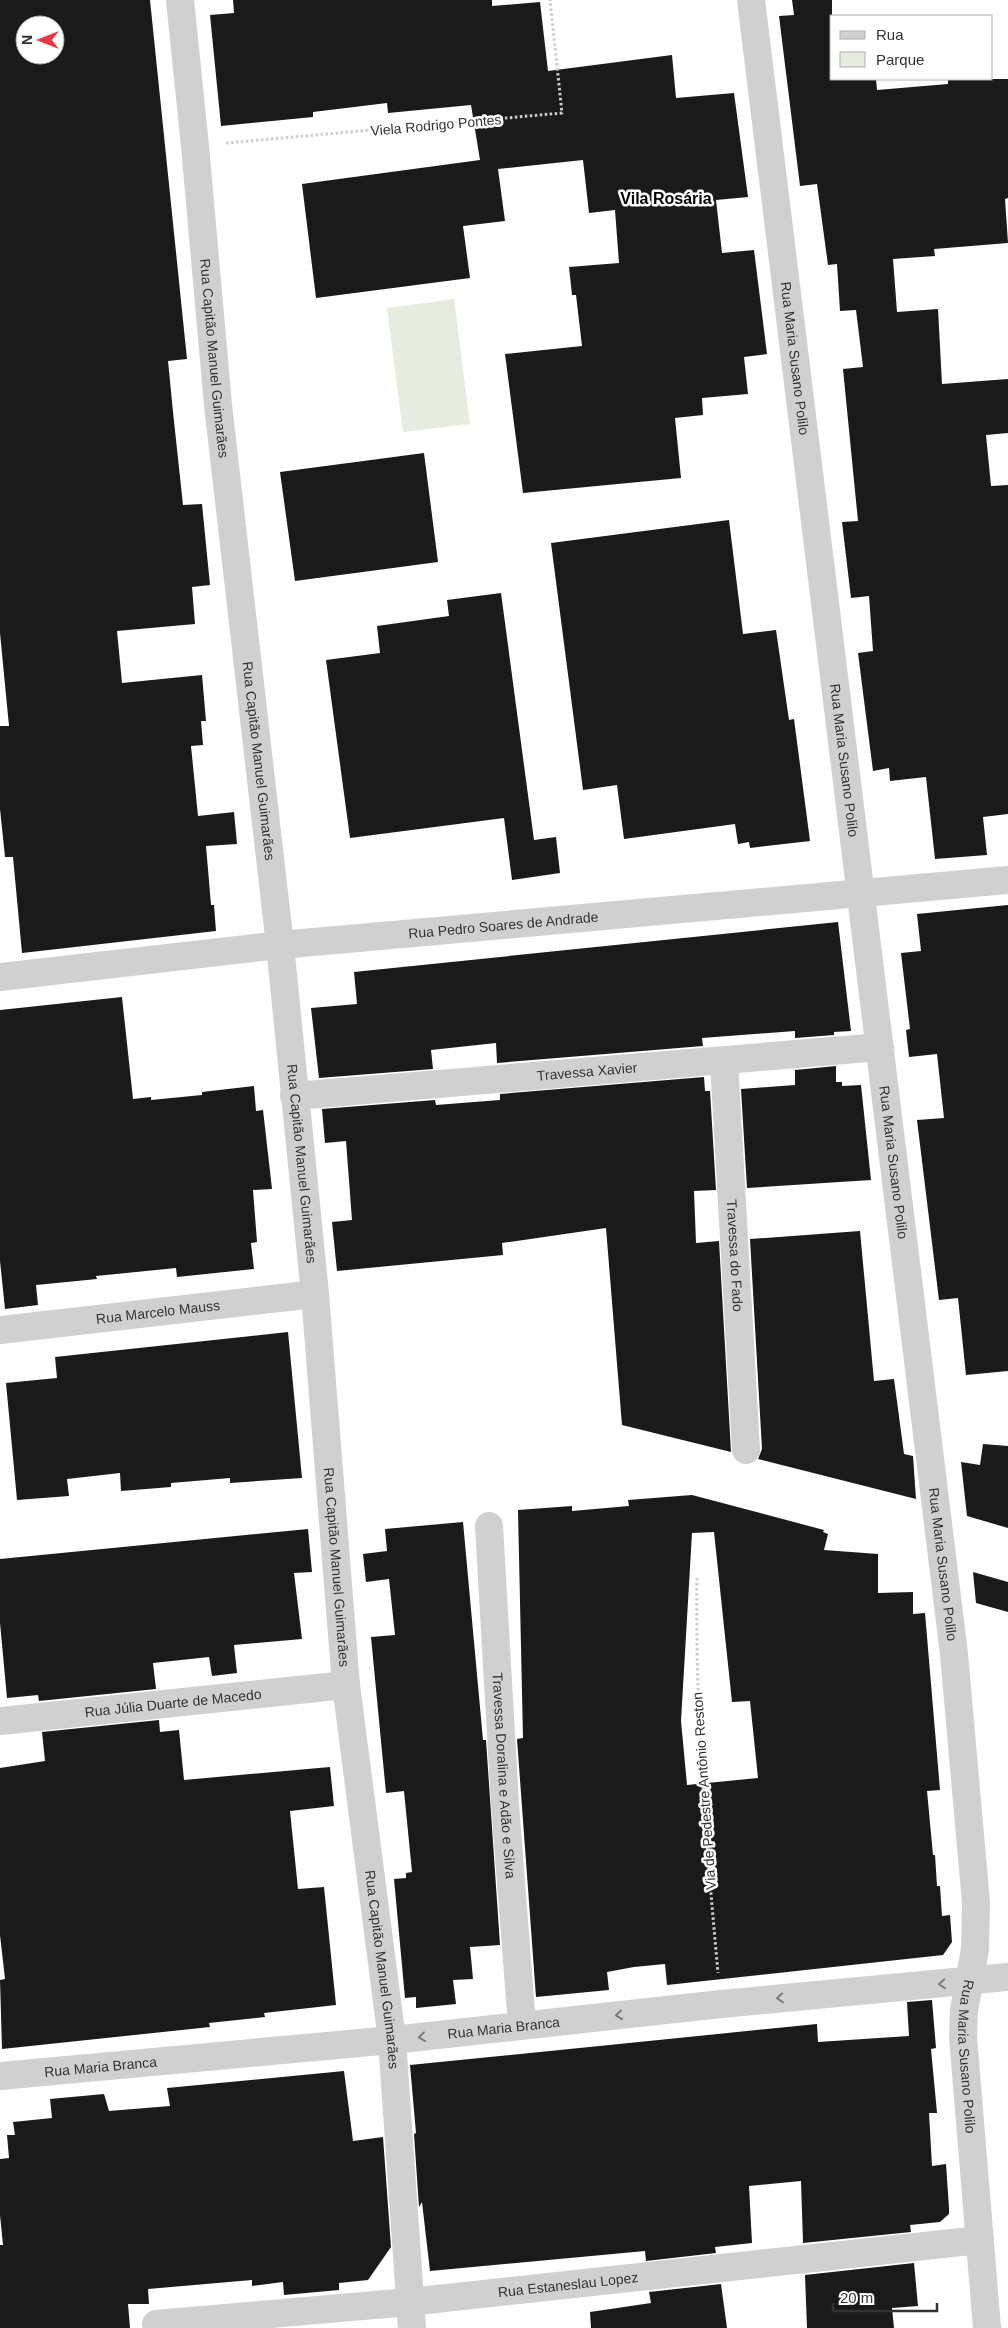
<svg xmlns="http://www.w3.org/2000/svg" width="1008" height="2328" font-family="Arial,sans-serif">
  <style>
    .green { fill: #e6ecdf }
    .building { fill: #1a1a1a; fill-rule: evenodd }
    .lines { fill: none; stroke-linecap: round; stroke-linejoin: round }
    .path { stroke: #cdcdcd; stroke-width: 3; stroke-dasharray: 2.5 2.5; stroke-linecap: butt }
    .minor { stroke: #d0d0d0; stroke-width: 28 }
    .oneway { stroke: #7a7a7a }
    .labels { text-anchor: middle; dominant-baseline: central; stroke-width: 5; stroke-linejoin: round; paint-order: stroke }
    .street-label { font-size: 14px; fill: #333; stroke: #fff }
    .quarter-label { font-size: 16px; font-weight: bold; fill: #000; stroke: #fff }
  </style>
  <rect width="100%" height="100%" fill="#fff"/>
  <!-- green -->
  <path class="green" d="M 454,299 L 470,424 L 403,432 L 387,308 Z"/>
  <!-- building -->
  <path class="building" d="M 0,0 L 150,0 L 187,359 L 168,361 L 173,412 L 183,505 L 202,504 L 210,585 L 192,587 L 195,624 L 117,631 L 122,683 L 202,675 L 206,721 L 201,721 L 203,745 L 191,746 L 198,816 L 234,812 L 237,844 L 206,846 L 211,905 L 214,905 L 216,931 L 22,953 L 13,857 L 5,857 L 0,809 L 0,726 L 9,726 L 0,633 ZM 25,25 L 55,25 L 55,55 L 25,55 Z
    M 233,0 L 492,0 L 492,6 L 540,2 L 548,71 L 672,55 L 676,98 L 734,93 L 748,197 L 716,200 L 722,253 L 754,250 L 767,354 L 744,357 L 748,394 L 702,398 L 703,415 L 675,418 L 681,478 L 523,493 L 505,354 L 582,346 L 576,295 L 572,295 L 569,267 L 619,263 L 615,210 L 589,213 L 583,160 L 498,169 L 505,221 L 463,226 L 470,278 L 316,298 L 302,184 L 480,160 L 471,105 L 388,113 L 387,103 L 313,112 L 313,117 L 221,126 L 210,15 L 234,13 Z
    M 792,0 L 832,0 L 832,79 L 876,79 L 877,90 L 948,84 L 948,79 L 1008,79 L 1008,198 L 1005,199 L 1008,243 L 934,249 L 935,256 L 893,259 L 897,312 L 938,309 L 942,384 L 1008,379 L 1008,433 L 986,435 L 991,486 L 1008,485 L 1008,814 L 983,817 L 987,855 L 935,859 L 926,777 L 890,781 L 889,768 L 873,771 L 858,653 L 873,651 L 869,596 L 851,598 L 842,522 L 858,521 L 843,369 L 863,367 L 856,310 L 840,311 L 837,264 L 828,265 L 817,184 L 800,186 L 779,16 L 794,15 Z
    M 424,453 L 438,562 L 295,581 L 280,472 Z
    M 729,520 L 743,634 L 776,630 L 789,720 L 794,719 L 810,841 L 750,848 L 749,842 L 738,844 L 735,824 L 624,839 L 617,785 L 583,790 L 551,543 Z
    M 501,593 L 534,840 L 556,837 L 560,873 L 512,880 L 504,818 L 350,838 L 326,660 L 380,653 L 377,626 L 449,616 L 447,600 Z
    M 1008,905 L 1008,1371 L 966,1375 L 958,1298 L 939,1300 L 917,1120 L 944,1118 L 937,1054 L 909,1057 L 906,1030 L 910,1029 L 901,953 L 921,951 L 917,914 Z
    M 838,922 L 851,1031 L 834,1032 L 834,1035 L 795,1038 L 795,1031 L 702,1038 L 703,1046 L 497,1063 L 496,1043 L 431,1050 L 433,1069 L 319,1078 L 311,1008 L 357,1004 L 354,972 Z
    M 122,997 L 133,1099 L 151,1097 L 151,1100 L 202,1095 L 202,1092 L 254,1086 L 256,1111 L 263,1110 L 272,1189 L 253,1190 L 257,1242 L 251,1243 L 254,1269 L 177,1277 L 176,1268 L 96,1276 L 97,1279 L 36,1285 L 38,1305 L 5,1309 L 0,1261 L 0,1010 Z
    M 836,1066 L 836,1082 L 842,1082 L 842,1086 L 861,1085 L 871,1180 L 747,1188 L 741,1089 L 795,1085 L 795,1070 Z
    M 704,1077 L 705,1091 L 710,1091 L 716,1190 L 694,1191 L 696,1243 L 719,1241 L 731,1452 L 622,1425 L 606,1228 L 502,1243 L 503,1255 L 337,1271 L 332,1222 L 352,1220 L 346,1141 L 325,1143 L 322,1109 L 435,1100 L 436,1105 L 500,1100 L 500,1094 Z
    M 860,1231 L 874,1381 L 894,1379 L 904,1454 L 913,1456 L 916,1499 L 758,1459 L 762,1449 L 750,1239 Z
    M 288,1332 L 302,1478 L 230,1483 L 230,1478 L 171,1483 L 171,1487 L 121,1491 L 120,1473 L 67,1479 L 69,1496 L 17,1500 L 6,1383 L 57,1378 L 55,1357 Z
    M 983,1444 L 1008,1446 L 1008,1528 L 967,1516 L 961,1462 L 980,1465 Z
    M 692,1495 L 824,1530 L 823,1532 L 828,1534 L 824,1550 L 878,1554 L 878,1593 L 913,1592 L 913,1614 L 925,1613 L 940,1790 L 927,1791 L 933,1855 L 935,1855 L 937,1886 L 940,1886 L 942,1916 L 950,1915 L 952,1942 L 943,1955 L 667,1985 L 665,1964 L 634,1967 L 607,1972 L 609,1990 L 536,1997 L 517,1739 L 523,1738 L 518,1510 L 572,1506 L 572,1511 L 629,1506 L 628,1500 ZM 714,1532 L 732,1702 L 750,1701 L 758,1778 L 687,1785 L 681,1721 L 692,1533 Z
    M 463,1522 L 483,1740 L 486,1740 L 500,1945 L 470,1947 L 473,1979 L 453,1980 L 456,2004 L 416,2008 L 416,1997 L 405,1998 L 394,1879 L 406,1878 L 406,1873 L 412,1872 L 404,1791 L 386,1793 L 371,1637 L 395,1635 L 389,1579 L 366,1582 L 363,1554 L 387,1551 L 385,1529 Z
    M 308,1529 L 312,1572 L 294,1573 L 302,1639 L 234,1645 L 237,1673 L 212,1676 L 209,1657 L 153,1663 L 156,1689 L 39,1701 L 38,1695 L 7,1698 L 0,1623 L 0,1559 Z
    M 973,1572 L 1008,1582 L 1008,1612 L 976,1603 Z
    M 159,1720 L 160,1732 L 179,1730 L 184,1780 L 330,1767 L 334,1806 L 290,1811 L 298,1889 L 324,1887 L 336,2005 L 264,2013 L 265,2017 L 209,2023 L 210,2027 L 2,2049 L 0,1980 L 5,1979 L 0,1935 L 0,1768 L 45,1761 L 42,1732 Z
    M 932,2000 L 936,2048 L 931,2049 L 937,2113 L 929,2113 L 932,2166 L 946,2164 L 949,2208 L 949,2214 L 940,2222 L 910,2225 L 911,2232 L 803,2243 L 801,2181 L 749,2186 L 752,2243 L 715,2247 L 716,2253 L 646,2261 L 645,2251 L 430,2271 L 422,2202 L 419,2207 L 414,2134 L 416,2133 L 410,2065 L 817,2024 L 818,2042 L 909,2036 L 907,2002 Z
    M 344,2071 L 353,2141 L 383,2137 L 391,2247 L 368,2280 L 339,2283 L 339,2290 L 284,2295 L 283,2282 L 252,2286 L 252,2280 L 148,2289 L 149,2304 L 128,2304 L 130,2328 L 0,2328 L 0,2245 L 3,2245 L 0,2215 L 0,2159 L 9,2158 L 7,2135 L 15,2135 L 13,2122 L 52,2118 L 50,2099 L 104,2094 L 109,2111 L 170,2106 L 167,2088 Z
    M 914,2263 L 918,2306 L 892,2308 L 894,2328 L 807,2328 L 805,2275 Z
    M 721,2284 L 727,2328 L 591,2328 L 590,2312 L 651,2303 L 649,2292 Z"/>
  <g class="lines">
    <!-- path -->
    <path class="path" d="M 226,143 L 562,113 L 550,0
      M 697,1578 C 695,1712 706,1840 718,1973"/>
    <!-- minor -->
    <g class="minor">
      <path id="s1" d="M 180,0 L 195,146 L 218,405 L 280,945 L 315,1294 L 346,1685 L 392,2040 L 412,2328"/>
      <path id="s2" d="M 751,0 L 954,1654 L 976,1903 L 975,1949 L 964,2010 L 963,2037 L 987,2328"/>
      <path id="s3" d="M 0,977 L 280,945 L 1008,880"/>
      <path id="s4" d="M 724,1061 L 746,1450"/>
      <path id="s5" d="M 294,1096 L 880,1047"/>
      <path id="s6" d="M 0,1330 L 315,1294"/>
      <path id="s7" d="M 489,1526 L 505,1804 L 522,2025"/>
      <path id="s8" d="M 0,1721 L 346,1685"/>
      <path id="s9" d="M 0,2076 L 392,2040 L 721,2004 L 1008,1977"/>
      <path id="s10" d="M 156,2324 L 409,2302 L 980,2240"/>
    </g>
  </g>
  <!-- one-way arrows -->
  <defs><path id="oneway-chevron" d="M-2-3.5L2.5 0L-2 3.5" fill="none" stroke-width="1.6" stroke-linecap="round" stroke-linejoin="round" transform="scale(1.25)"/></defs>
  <g class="oneway">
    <use href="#oneway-chevron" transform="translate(942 1984) rotate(175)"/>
    <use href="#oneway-chevron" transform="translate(780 1998) rotate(175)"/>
    <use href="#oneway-chevron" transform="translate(619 2015) rotate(174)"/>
    <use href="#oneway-chevron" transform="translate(422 2037) rotate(173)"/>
  </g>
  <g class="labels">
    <!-- street labels -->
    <g class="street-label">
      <text transform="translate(436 125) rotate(-5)">Viela Rodrigo Pontes</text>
      <text stroke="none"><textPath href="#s1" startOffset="360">Rua Capitão Manuel Guimarães</textPath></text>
      <text stroke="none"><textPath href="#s2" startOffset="361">Rua Maria Susano Polilo</textPath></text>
      <text stroke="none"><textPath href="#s1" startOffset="765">Rua Capitão Manuel Guimarães</textPath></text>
      <text stroke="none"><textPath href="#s2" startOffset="766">Rua Maria Susano Polilo</textPath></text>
      <text stroke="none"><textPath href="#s3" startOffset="506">Rua Pedro Soares de Andrade</textPath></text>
      <text stroke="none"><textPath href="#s5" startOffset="294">Travessa Xavier</textPath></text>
      <text stroke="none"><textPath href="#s2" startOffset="1171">Rua Maria Susano Polilo</textPath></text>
      <text stroke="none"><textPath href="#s1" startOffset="1170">Rua Capitão Manuel Guimarães</textPath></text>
      <text stroke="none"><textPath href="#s4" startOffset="195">Travessa do Fado</textPath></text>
      <text stroke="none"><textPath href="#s6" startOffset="159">Rua Marcelo Mauss</textPath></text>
      <text stroke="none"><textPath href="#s2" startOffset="1576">Rua Maria Susano Polilo</textPath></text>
      <text stroke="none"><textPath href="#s1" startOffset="1575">Rua Capitão Manuel Guimarães</textPath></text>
      <text stroke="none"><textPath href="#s8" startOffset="174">Rua Júlia Duarte de Macedo</textPath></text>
      <text stroke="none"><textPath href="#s7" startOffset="250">Travessa Doralina e Adão e Silva</textPath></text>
      <text transform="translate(704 1791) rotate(-94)">Via de Pedestre Antônio Reston</text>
      <text stroke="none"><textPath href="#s1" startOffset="1980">Rua Capitão Manuel Guimarães</textPath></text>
      <text stroke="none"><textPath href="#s9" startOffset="506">Rua Maria Branca</textPath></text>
      <text stroke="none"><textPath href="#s2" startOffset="2071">Rua Maria Susano Polilo</textPath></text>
      <text stroke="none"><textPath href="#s9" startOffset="101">Rua Maria Branca</textPath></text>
      <text stroke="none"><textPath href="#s10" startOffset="414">Rua Estaneslau Lopez</textPath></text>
    </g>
    <!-- quarter labels -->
    <g class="quarter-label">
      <text x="666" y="198">Vila Rosária</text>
    </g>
  </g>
  <!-- legend -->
  <rect x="830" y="15" width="162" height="65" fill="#ffffff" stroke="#adadad"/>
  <rect x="840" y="31" width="25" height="8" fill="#d0d0d0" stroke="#adadad"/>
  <text x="876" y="40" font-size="15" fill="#333333">Rua</text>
  <rect x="840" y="52" width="25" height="15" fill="#e6ecdf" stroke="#adadad"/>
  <text x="876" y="65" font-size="15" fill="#333333">Parque</text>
  <!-- north arrow -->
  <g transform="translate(40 40) rotate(270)"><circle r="24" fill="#ffffff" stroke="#adadad"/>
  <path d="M0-4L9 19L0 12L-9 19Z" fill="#e63946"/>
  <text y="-8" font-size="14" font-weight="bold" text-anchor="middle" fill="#333333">N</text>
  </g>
  <!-- scale -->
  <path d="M833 2303v8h104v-8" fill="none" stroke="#333333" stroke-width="2.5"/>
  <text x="840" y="2303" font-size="15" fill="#333333" stroke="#ffffff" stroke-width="4" paint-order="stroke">20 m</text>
</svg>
